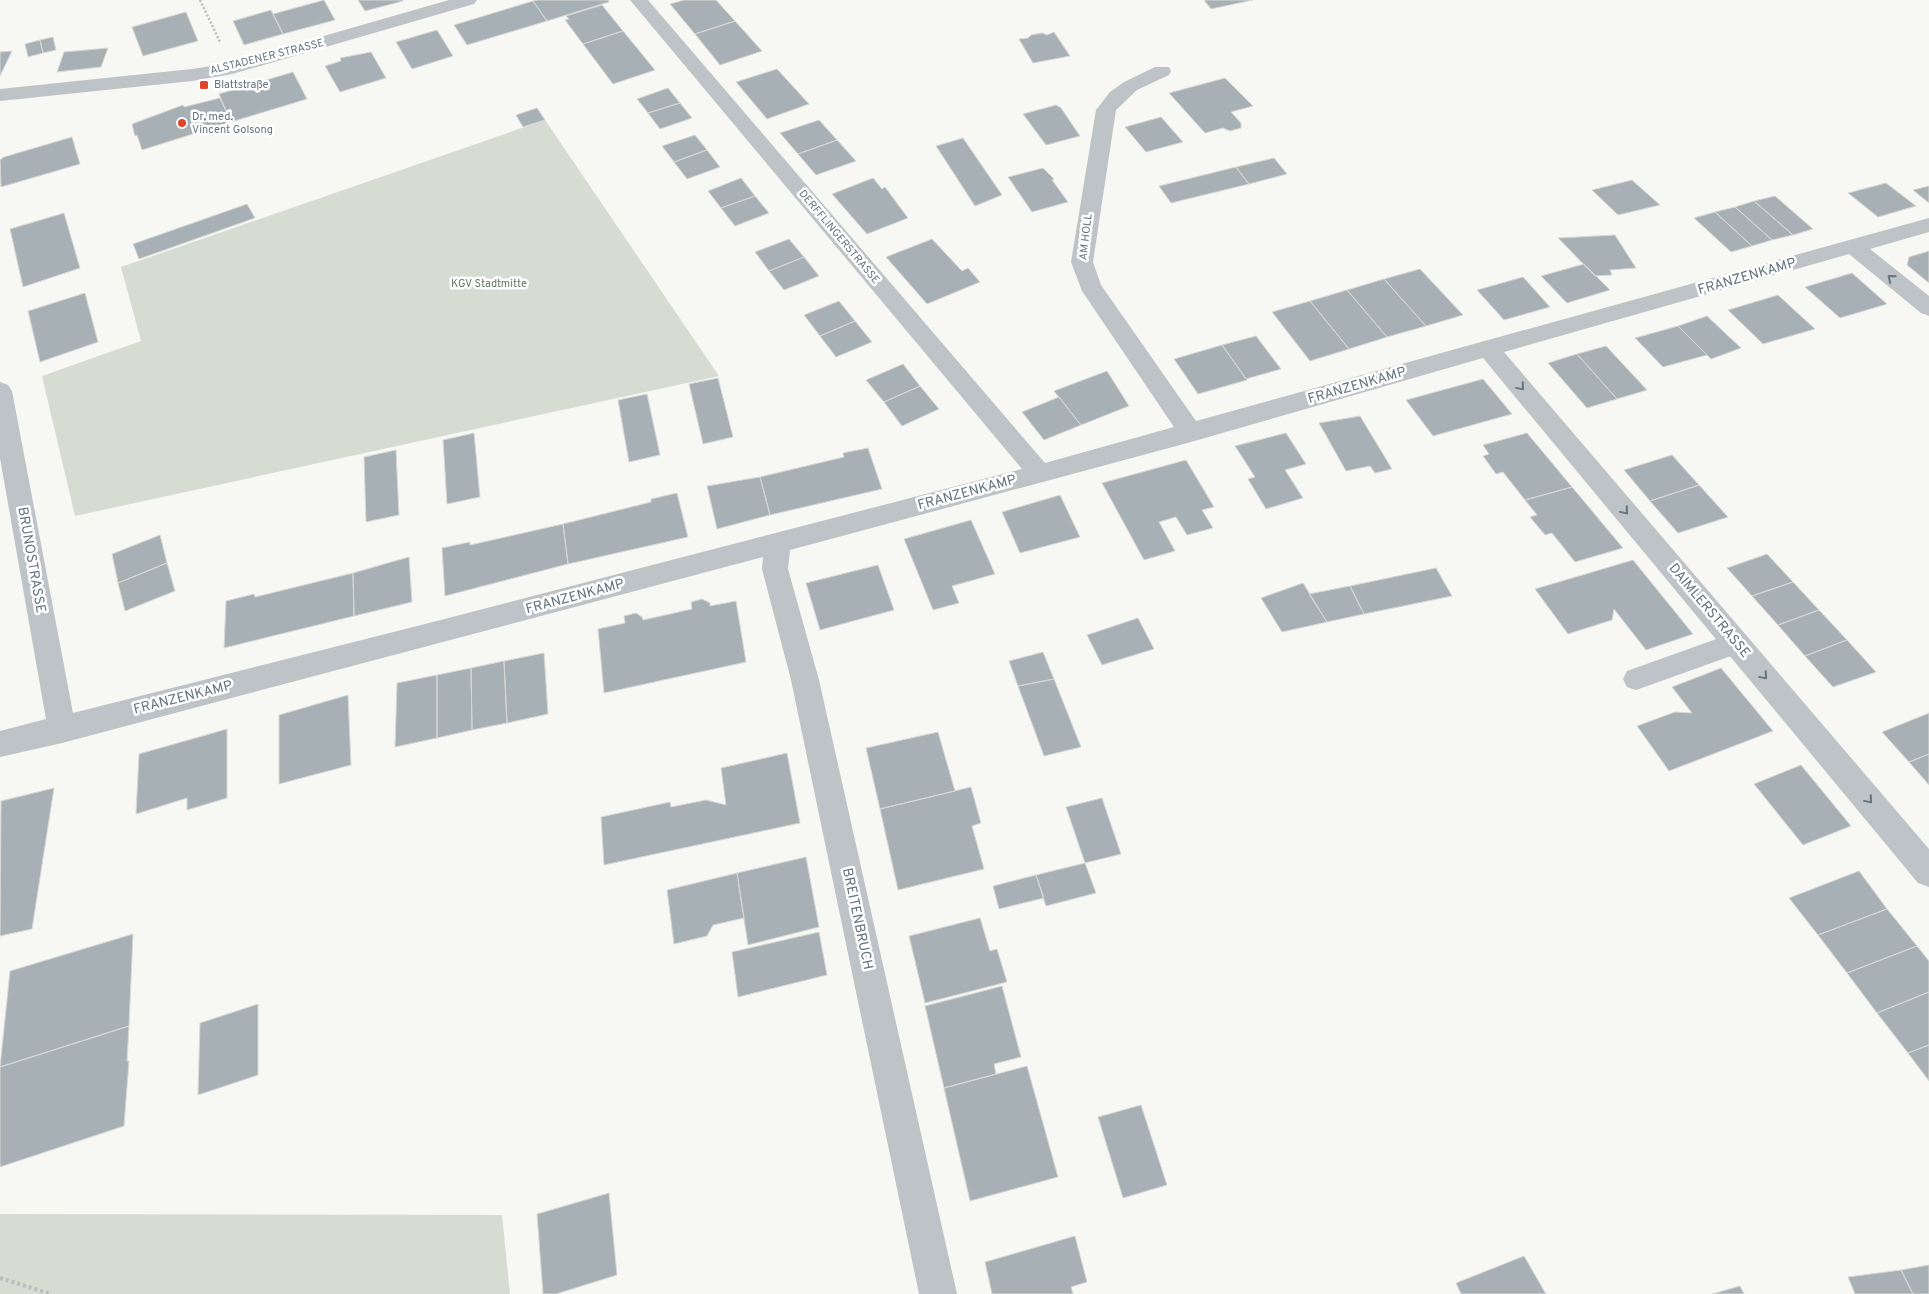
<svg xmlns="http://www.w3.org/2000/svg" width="1929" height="1294" font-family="Overpass,sans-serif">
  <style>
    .green { fill: #d7dcd3 }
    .building { fill: #a7b1b5; stroke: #d8d8d6 }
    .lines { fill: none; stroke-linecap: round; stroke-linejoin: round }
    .path-far1 { stroke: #babdbf; stroke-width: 2.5; stroke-dasharray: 2 2; stroke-linecap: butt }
    .path { stroke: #babdbf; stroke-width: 4; stroke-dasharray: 3 3; stroke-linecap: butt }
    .service { fill: #bdc3c6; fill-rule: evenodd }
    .minor { fill: #bdc3c6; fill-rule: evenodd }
    .tertiary { fill: #bdc3c6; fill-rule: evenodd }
    .oneway { stroke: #63757e }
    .poi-dot { fill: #df442c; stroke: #fff; stroke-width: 2 }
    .labels { text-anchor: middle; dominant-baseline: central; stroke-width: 5; stroke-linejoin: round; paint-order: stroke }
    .far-street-label { font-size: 11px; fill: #63757e; stroke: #fff }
    .far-poi-label { font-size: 11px; fill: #63757e; stroke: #fff; text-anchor: start }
    .far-park-label { font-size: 11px; fill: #677761; stroke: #fff }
    .street-label { font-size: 14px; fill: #63757e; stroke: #fff }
  </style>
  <rect width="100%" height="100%" fill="#f7f7f4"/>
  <!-- green -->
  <path class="green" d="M 545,120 L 719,376 L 75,516 L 42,376 L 141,341 L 121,267 Z
    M 0,1214 L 502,1215 L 510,1294 L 0,1294 Z"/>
  <!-- building -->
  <path class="building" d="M 324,0 L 335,20 L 283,34 L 273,14 Z
    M 358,0 L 403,0 L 403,1 L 365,11 Z
    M 538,0 L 608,0 L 609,2 L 547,21 L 533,1 Z
    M 684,0 L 716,0 L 735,21 L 695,34 L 670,4 Z
    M 1204,0 L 1253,0 L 1211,9 Z
    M 533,1 L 547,21 L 467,45 L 454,25 Z
    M 602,5 L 623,31 L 583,44 L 565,20 L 569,19 L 566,16 Z
    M 271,10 L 283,34 L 244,45 L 233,21 Z
    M 186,12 L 198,41 L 143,56 L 132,27 Z
    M 735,21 L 762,51 L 720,65 L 695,34 Z
    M 437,30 L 453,56 L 412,69 L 396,42 Z
    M 623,31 L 655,70 L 613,84 L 583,44 Z
    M 1054,32 L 1070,56 L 1033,63 L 1019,39 L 1028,38 L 1031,35 L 1042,33 L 1047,35 Z
    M 53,37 L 56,50 L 43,53 L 40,40 Z
    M 40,40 L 43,53 L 28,57 L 25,44 Z
    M 108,48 L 101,67 L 57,72 L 64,52 Z
    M 12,51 L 0,76 L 0,52 Z
    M 371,52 L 386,78 L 340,92 L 325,66 L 341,61 L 340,58 Z
    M 777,69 L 809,104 L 767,119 L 736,82 Z
    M 293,72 L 307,99 L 231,122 L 219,94 Z
    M 1225,78 L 1253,106 L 1231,112 L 1241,123 L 1241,128 L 1230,131 L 1223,128 L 1205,133 L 1169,93 Z
    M 668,88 L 680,103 L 648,113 L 637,99 Z
    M 220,98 L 231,122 L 142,150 L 137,135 L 135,136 L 132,124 L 183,105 L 184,107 Z
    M 680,103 L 692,118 L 660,129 L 648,113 Z
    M 1056,105 L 1061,108 L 1080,136 L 1046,145 L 1023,114 Z
    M 537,108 L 545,120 L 523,127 L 516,115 Z
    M 1161,117 L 1183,142 L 1146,152 L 1125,127 Z
    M 819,120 L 837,140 L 798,154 L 780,133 Z
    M 695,135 L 707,150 L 674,162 L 662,146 Z
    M 72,137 L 80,164 L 1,187 L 0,160 L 4,157 Z
    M 963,138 L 1002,195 L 975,206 L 936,146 Z
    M 837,140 L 856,161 L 816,175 L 798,154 Z
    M 707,150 L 720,167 L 687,179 L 674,162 Z
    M 1274,158 L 1287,174 L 1249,184 L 1236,167 Z
    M 1236,167 L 1249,184 L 1171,203 L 1159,186 Z
    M 1043,168 L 1054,179 L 1052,180 L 1068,202 L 1032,212 L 1008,177 Z
    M 741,178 L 755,196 L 721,208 L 708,191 Z
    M 873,178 L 882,189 L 885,187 L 908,218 L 867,234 L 832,194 Z
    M 1632,180 L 1660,205 L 1618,215 L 1592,190 Z
    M 1886,183 L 1916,206 L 1878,217 L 1848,193 Z
    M 1929,186 L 1929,203 L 1913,190 Z
    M 755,196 L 769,213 L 735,226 L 721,208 Z
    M 1775,196 L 1813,229 L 1793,235 L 1754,201 Z
    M 1754,201 L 1793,235 L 1772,240 L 1735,207 Z
    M 247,204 L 255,218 L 139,259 L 133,244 Z
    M 1735,207 L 1772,240 L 1752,246 L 1715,212 Z
    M 1715,212 L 1752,246 L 1731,252 L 1694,218 Z
    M 64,213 L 80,268 L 23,287 L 10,229 Z
    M 1615,235 L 1636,268 L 1610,270 L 1612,275 L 1595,276 L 1558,238 Z
    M 789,239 L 804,257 L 769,271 L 755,252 Z
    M 932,239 L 962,271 L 968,268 L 980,282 L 927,304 L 886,257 Z
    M 1929,251 L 1929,283 L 1907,265 L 1909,257 Z
    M 804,257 L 819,276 L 784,290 L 769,271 Z
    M 1584,264 L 1610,290 L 1567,303 L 1541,276 Z
    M 1420,269 L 1463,315 L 1426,326 L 1384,279 Z
    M 1852,273 L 1887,304 L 1840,318 L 1805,287 Z
    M 1523,277 L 1550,307 L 1504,320 L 1477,290 Z
    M 1384,279 L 1426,326 L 1387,337 L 1347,290 Z
    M 1347,290 L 1387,337 L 1349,349 L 1310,301 Z
    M 85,293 L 98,342 L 40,362 L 28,311 Z
    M 1778,295 L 1815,329 L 1763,344 L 1728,310 Z
    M 839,301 L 855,321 L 820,336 L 804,315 Z
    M 1310,301 L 1349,349 L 1310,361 L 1272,312 Z
    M 1707,316 L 1741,348 L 1711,359 L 1678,326 Z
    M 855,321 L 872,342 L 836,357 L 820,336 Z
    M 1678,326 L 1707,355 L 1663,367 L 1635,338 Z
    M 1256,336 L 1281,369 L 1246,379 L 1222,345 Z
    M 1222,345 L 1247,380 L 1198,394 L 1174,359 Z
    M 1606,346 L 1647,390 L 1617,399 L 1577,354 Z
    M 1577,354 L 1617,399 L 1587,408 L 1548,363 Z
    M 903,364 L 920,386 L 884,402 L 866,380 Z
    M 1107,371 L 1129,406 L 1081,425 L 1054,391 Z
    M 718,378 L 733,437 L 703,444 L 689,384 Z
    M 1483,379 L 1512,414 L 1433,436 L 1406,400 Z
    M 920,386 L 939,409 L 902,426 L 884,402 Z
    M 647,394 L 660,455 L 629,462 L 618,400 Z
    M 1059,397 L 1081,425 L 1044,440 L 1022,412 Z
    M 1360,416 L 1392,469 L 1375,473 L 1370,466 L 1346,471 L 1319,423 Z
    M 474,433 L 480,497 L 447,504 L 443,440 Z
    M 1286,433 L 1306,464 L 1285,470 L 1303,498 L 1266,509 L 1248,479 L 1255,477 L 1235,446 Z
    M 1527,433 L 1572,487 L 1525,500 L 1503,472 L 1496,474 L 1483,456 L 1489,454 L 1483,445 Z
    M 868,448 L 882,489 L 770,515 L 760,477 L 844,457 L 843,453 Z
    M 396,450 L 399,515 L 366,522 L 364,457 Z
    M 1672,455 L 1699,485 L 1650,501 L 1624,470 Z
    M 1186,460 L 1214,507 L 1202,510 L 1213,528 L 1187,535 L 1176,517 L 1159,522 L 1175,551 L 1144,560 L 1102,483 Z
    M 760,477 L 770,515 L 717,529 L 707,486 Z
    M 1699,485 L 1728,517 L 1678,533 L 1650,501 Z
    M 1572,487 L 1623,548 L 1575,562 L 1552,533 L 1545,535 L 1530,517 L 1537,515 L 1525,500 Z
    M 677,493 L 688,537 L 568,564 L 563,524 L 651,502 L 651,499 Z
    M 1060,495 L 1080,537 L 1020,553 L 1002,512 Z
    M 971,520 L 995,574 L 952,586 L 959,603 L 933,610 L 904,539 Z
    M 563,524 L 568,564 L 445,596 L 442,548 L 470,542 L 470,545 Z
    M 160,535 L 167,563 L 118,583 L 112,554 Z
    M 1767,554 L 1793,582 L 1752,596 L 1727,568 Z
    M 409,557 L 412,602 L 354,616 L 353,573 Z
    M 1633,560 L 1693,634 L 1646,650 L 1614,609 L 1612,620 L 1568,634 L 1535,589 Z
    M 167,563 L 175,591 L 125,611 L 118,583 Z
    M 878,565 L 894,610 L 820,630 L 806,583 Z
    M 1436,568 L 1452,596 L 1364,614 L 1350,586 Z
    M 353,573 L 354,616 L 224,648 L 226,601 L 254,594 L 255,597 Z
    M 1793,582 L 1819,610 L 1778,625 L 1752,596 Z
    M 1303,583 L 1327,622 L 1282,632 L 1261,598 Z
    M 1350,586 L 1364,614 L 1327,622 L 1309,594 Z
    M 702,599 L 710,603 L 710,606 L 736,601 L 746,662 L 604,693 L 598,629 L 625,623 L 624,616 L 636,613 L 642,617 L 643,620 L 692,609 L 691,602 Z
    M 1819,610 L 1847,640 L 1805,656 L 1778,625 Z
    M 1138,618 L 1154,649 L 1102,665 L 1087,635 Z
    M 1847,640 L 1876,672 L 1833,687 L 1805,656 Z
    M 1043,652 L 1054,679 L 1018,686 L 1009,661 Z
    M 544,653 L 548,714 L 507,723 L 504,661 Z
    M 504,661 L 507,723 L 472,730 L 471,668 Z
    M 471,668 L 472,730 L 437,738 L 437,675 Z
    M 1721,668 L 1773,731 L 1669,771 L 1637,726 L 1675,712 L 1692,713 L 1672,687 Z
    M 437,675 L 437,738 L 395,747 L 397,683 Z
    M 1054,679 L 1081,747 L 1044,756 L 1018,686 Z
    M 348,695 L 351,765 L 279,784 L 279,715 Z
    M 1929,713 L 1929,754 L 1909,762 L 1882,732 Z
    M 227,729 L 227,798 L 187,810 L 187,798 L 136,814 L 139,754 Z
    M 938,732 L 955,791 L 880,809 L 866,748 Z
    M 787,753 L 800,823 L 604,865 L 601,817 L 670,802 L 671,807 L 706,800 L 726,805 L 721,768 Z
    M 1929,754 L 1929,785 L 1909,762 Z
    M 1801,765 L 1851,826 L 1803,845 L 1754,784 Z
    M 971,787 L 981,823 L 972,826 L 984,869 L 898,890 L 880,809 Z
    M 54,788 L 32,929 L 0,936 L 1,801 Z
    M 1102,798 L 1121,854 L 1085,863 L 1066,807 Z
    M 806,857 L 819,927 L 748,945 L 737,873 Z
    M 1085,863 L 1096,893 L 1046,906 L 1036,875 Z
    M 1859,871 L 1887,909 L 1818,935 L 1789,898 Z
    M 737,873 L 744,918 L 713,925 L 707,936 L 674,944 L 667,890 Z
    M 1036,875 L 1044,898 L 999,909 L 993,886 Z
    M 1887,909 L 1917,946 L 1847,973 L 1818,935 Z
    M 980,918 L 990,951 L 997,949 L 1007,982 L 925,1003 L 909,936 Z
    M 819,932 L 827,975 L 738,997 L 732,952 Z
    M 133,934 L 129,1026 L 0,1067 L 10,971 Z
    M 1917,946 L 1929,961 L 1929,992 L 1877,1013 L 1847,973 Z
    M 1002,986 L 1021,1057 L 994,1064 L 996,1074 L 944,1088 L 925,1006 Z
    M 1929,992 L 1929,1045 L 1908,1053 L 1877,1013 Z
    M 258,1004 L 258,1075 L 198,1095 L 200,1023 Z
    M 129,1026 L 127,1061 L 129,1061 L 124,1126 L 0,1167 L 0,1067 Z
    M 1929,1045 L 1929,1081 L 1908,1053 Z
    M 1027,1066 L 1058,1177 L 970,1201 L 944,1088 Z
    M 1141,1105 L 1167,1185 L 1123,1198 L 1098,1117 Z
    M 609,1193 L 617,1275 L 556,1294 L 543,1294 L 537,1214 Z
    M 1075,1236 L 1087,1282 L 1071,1287 L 1073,1294 L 992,1294 L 985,1262 Z
    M 1524,1256 L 1546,1294 L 1461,1294 L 1456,1283 Z
    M 1929,1265 L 1929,1294 L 1913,1294 L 1901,1270 Z
    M 1901,1270 L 1913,1294 L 1855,1294 L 1848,1277 Z
    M 1740,1286 L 1744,1294 L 1712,1294 Z"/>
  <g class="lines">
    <!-- path-far1 -->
    <path class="path-far1" d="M 200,0 L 220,42"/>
    <!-- path -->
    <path class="path" d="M 0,1278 L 51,1294"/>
    <!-- service -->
    <path class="service" d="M 1736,632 L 1745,635 L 1748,643 L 1745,651 L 1636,690 L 1627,687 L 1623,679 L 1627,671 Z"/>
    <!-- minor -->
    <path class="minor" d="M 630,0 L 648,0 L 1045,463 L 1174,427 L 1082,291 L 1071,262 L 1096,110 L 1110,92 L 1124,82 L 1155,67 L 1169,67 L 1171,71 L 1169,75 L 1137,90 L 1116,110 L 1093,262 L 1101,285 L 1196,421 L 1929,218 L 1929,232 L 1870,249 L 1929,296 L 1929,316 L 1921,313 L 1849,254 L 1504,352 L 1929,849 L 1929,887 L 1918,883 L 1483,358 L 1191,442 L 790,550 L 788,569 L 819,680 L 957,1294 L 919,1294 L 791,680 L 762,569 L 763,557 L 62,743 L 0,757 L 0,731 L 46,719 L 0,458 L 0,382 L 8,385 L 12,391 L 73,713 L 437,621 L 1022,469 Z"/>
    <!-- tertiary -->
    <path class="tertiary" d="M 449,0 L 477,0 L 474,4 L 232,74 L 192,81 L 0,101 L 0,89 L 192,69 L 230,63 Z"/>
  </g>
  <!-- one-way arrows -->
  <defs><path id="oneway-chevron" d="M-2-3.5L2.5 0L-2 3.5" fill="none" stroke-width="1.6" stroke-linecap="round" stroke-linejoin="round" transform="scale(1.25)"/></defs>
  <g class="oneway">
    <use href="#oneway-chevron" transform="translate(1891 278) rotate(-141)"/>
    <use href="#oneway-chevron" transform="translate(1521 387) rotate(50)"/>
    <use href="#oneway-chevron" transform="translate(1625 511) rotate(50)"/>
    <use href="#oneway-chevron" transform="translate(1764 676) rotate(50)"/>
    <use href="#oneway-chevron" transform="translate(1869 800) rotate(50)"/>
  </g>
  <!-- markers -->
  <g class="poi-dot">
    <rect x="199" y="80" width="10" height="10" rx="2.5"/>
    <circle cx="182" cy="123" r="5"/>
  </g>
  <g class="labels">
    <!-- far-street labels -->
    <g class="far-street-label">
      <text transform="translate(267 57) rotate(-14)">ALSTADENER STRASSE</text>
      <text transform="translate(839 237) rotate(50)">DERFFLINGERSTRASSE</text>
      <text transform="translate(1086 237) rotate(-83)">AM HOLL</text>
    </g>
    <!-- far-poi labels -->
    <g class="far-poi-label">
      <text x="214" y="85">Blattstraße</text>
      <text x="192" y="117">Dr. med.<tspan x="192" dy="13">Vincent Golsong</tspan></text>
    </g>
    <!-- far-park labels -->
    <g class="far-park-label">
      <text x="489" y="284">KGV Stadtmitte</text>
    </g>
    <!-- street labels -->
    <g class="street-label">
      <text transform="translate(1747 277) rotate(-16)">FRANZENKAMP</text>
      <text transform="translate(1357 386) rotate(-16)">FRANZENKAMP</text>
      <text transform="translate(967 493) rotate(-15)">FRANZENKAMP</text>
      <text transform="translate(31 560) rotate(80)">BRUNOSTRASSE</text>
      <text transform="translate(575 597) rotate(-15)">FRANZENKAMP</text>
      <text transform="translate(1709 611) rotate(50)">DAIMLERSTRASSE</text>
      <text transform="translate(183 698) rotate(-14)">FRANZENKAMP</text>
      <text transform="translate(857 919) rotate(78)">BREITENBRUCH</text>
    </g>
  </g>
</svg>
